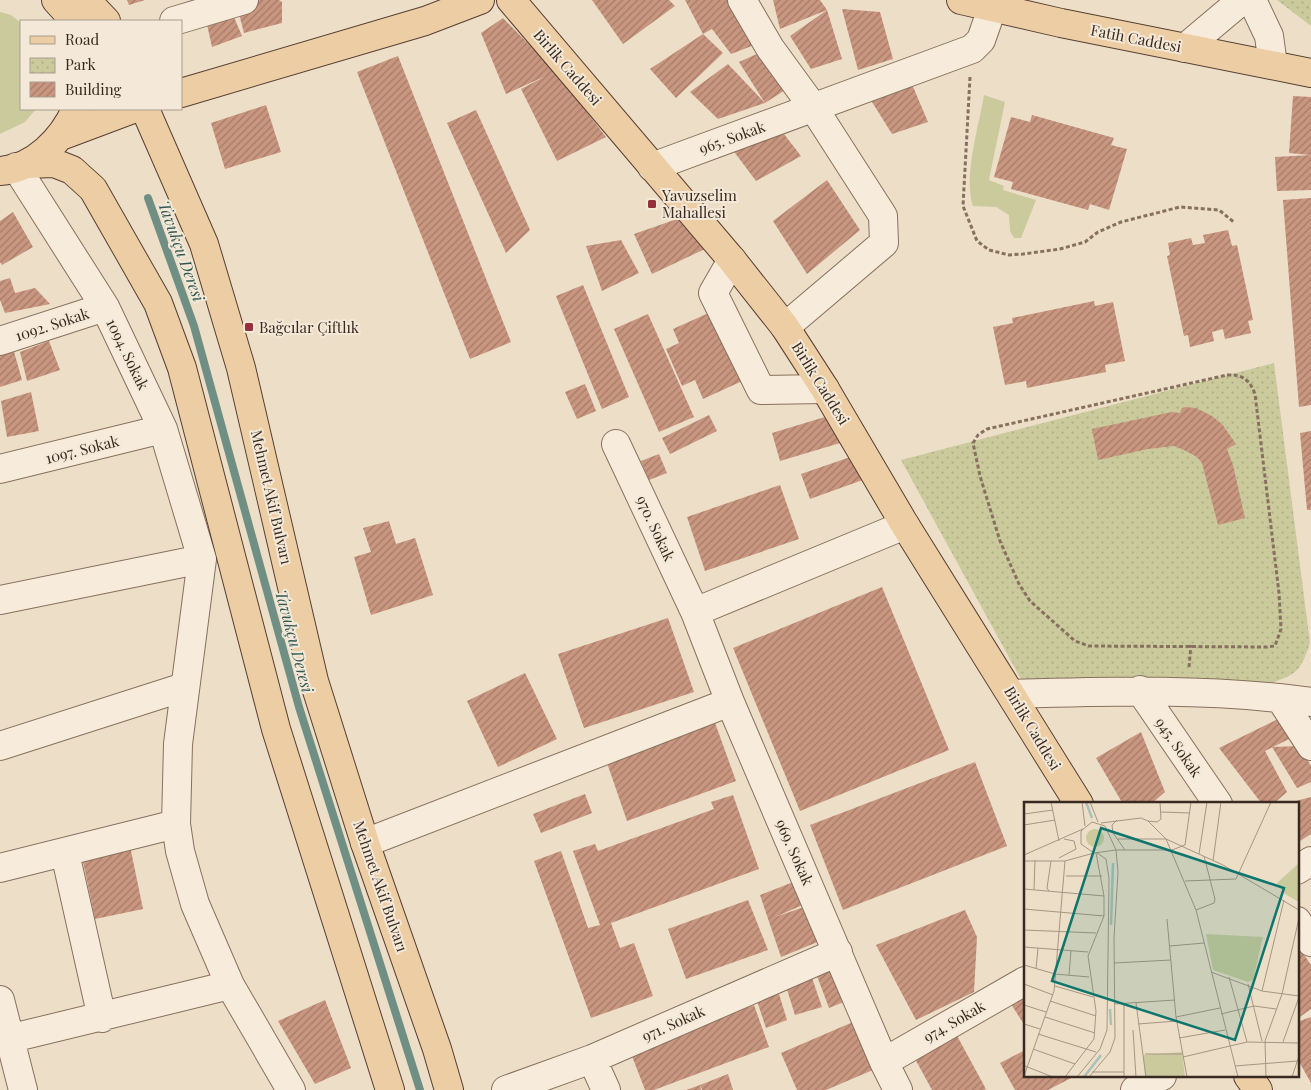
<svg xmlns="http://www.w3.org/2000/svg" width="1311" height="1090" font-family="'Playfair Display',serif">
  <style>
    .grass { fill: #caca9c }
    .park { fill: url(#park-dots) }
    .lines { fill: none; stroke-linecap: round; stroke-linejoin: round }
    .stream { stroke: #708f84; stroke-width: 8 }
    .building { fill: url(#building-hatch) }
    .minor-casing { stroke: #88705e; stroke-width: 30 }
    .major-casing { stroke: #563f32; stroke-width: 30 }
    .path { stroke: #88705e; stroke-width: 3; stroke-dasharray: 4 2.5; stroke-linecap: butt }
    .minor { stroke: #f7ecdb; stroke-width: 28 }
    .major { stroke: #edcda3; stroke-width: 28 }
    .poi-dot { fill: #94313d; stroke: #f4e9d8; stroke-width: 2 }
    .labels { text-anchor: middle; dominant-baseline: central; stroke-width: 4; stroke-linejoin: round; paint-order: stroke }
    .street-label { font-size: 15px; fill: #392a21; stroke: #f4e9d8 }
    .poi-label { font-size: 15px; fill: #392a21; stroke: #f4e9d8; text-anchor: start }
    .water-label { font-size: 16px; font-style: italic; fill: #315851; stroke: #f4e9d8 }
    .inset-river { fill: none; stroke: #a9c1b7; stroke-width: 2.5 }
    .inset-road { fill: none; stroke: #a59685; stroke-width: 1 }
    .view { fill: #0f766e; fill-opacity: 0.15; stroke: #0f766e; stroke-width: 2.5 }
    .inset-edge { fill: none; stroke: #392a21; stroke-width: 2.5 }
  </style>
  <defs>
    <pattern id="park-dots" width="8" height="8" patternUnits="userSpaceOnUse" patternTransform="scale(1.25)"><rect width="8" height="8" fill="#caca9c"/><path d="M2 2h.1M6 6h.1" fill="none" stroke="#aeae86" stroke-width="1.8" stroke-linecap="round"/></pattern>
    <pattern id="building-hatch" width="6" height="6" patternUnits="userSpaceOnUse" patternTransform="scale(1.25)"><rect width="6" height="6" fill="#c99680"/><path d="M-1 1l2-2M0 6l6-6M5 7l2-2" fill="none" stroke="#a47b68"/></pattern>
  </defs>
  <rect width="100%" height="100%" fill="#eddec8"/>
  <!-- grass -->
  <path class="grass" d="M 0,12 L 11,15 L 21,23 L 21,109 L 36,109 L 25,122 L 0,134 Z
    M 984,95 L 1005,102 L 989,180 L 1004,186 L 1003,190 L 1036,200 L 1021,238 L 1014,238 L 1010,231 L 1009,215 L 996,207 L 973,206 C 963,177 979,126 984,95 Z"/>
  <!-- park -->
  <path class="park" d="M 1277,0 L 1311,0 L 1311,26 Z
    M 1274,363 L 1310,643 C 1301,668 1300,673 1274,682 L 1022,681 L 901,460 Z"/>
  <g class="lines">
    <!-- stream -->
    <path class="stream" d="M 148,198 L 194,326 L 299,707 L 420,1090"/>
  </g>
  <!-- building -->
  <path class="building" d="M 127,0 L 145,0 L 129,5 Z
    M 257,0 L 279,0 L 282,2 L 282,23 L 244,33 L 238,10 Z
    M 592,0 L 669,0 L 675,6 L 623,44 Z
    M 685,0 L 739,0 L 757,44 L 731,54 L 712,29 L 703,34 Z
    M 773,0 L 820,0 L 827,10 L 842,59 L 811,69 L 790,36 L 827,10 L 780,29 Z
    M 842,9 L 880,12 L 893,59 L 858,70 Z
    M 231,10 L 242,36 L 212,47 L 206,20 Z
    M 503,18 L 556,72 L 606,137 L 557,161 L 521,89 L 546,76 L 506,94 L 481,33 Z
    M 703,34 L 723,53 L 676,98 L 650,69 Z
    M 770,48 L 785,90 L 765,103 L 739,62 Z
    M 398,56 L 511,342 L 470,359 L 357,72 Z
    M 728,64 L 765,103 L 718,119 L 690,92 Z
    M 908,75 L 928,122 L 892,134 L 867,94 Z
    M 1293,96 L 1311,97 L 1311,155 L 1289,153 Z
    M 266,105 L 281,152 L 225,169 L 211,123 Z
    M 476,110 L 530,230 L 506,253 L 447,123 Z
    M 1032,115 L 1114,138 L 1111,145 L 1127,149 L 1109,210 L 1090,204 L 1088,210 L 1011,189 L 1013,182 L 994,177 L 1011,117 L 1030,122 Z
    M 777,125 L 801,156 L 756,181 L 729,145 Z
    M 1311,155 L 1311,190 L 1277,191 L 1275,157 Z
    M 827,180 L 860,230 L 807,274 L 773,221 Z
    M 1311,198 L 1311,405 L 1299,407 L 1283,200 Z
    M 13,212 L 33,247 L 2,265 L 0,262 L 0,221 Z
    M 677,219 L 707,248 L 652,274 L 634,234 Z
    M 1228,230 L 1232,246 L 1237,245 L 1253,320 L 1248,321 L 1251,333 L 1225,339 L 1223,329 L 1212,332 L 1214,341 L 1190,347 L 1188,335 L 1184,336 L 1167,256 L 1170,255 L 1168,243 L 1191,238 L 1193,245 L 1205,243 L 1203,235 Z
    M 621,240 L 639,273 L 602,291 L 586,246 Z
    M 10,278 L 15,293 L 35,288 L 50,304 L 5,313 L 0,300 L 0,281 Z
    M 583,285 L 629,397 L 602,409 L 556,296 Z
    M 1094,301 L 1095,306 L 1113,302 L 1125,361 L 1105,365 L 1106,372 L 1027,388 L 1026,381 L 1005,385 L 993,327 L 1013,323 L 1012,318 Z
    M 731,303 L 762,372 L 703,399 L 695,380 L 682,386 L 666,349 L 679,343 L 673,329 Z
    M 648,314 L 694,417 L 659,432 L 614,329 Z
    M 49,341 L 60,370 L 27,381 L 20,352 Z
    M 13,348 L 22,380 L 0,387 L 0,353 Z
    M 585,384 L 596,411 L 577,419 L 565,392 Z
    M 31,392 L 39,431 L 7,437 L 1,401 Z
    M 1185,407 L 1196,408 L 1212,416 L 1222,424 L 1236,444 L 1227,449 L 1233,465 L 1245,518 L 1218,525 L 1202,463 L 1197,457 L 1184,450 L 1174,446 L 1148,449 L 1098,460 L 1092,429 L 1172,412 L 1180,413 L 1182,408 Z
    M 838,413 L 847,441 L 780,461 L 772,433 Z
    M 709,415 L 717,431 L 670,454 L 662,438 Z
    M 1311,431 L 1311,510 L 1307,510 L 1300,433 Z
    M 862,453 L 871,477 L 810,499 L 801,474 Z
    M 659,454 L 667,473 L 649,480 L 641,461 Z
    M 780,485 L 799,539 L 705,571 L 687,517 Z
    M 389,521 L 396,544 L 415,538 L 433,595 L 371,615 L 354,557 L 371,552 L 363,528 Z
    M 882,587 L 949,750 L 800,811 L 733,648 Z
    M 668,618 L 694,692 L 584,728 L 558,654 Z
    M 525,673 L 557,739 L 498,767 L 467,701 Z
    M 1282,717 L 1293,737 L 1265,751 L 1287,792 L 1273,804 L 1262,804 L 1219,748 Z
    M 714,720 L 736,781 L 627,821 L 605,757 Z
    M 1141,732 L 1165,792 L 1151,804 L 1123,804 L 1096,758 Z
    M 1299,746 L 1311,766 L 1311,782 L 1297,788 L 1272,747 Z
    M 975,762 L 1007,846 L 843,910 L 810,825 Z
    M 585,794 L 592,813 L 541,833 L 533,814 Z
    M 733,795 L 759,869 L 611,923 L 620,948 L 634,943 L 653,996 L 591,1018 L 534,861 L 561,851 L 588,928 L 600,925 L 573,851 L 595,844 L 598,851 L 714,809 L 711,802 Z
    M 1311,797 L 1311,834 L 1297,843 L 1297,804 L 1288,803 Z
    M 130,846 L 143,909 L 95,919 L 82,857 Z
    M 796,881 L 805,904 L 775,917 L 807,906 L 820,941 L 781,957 L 760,895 Z
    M 748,900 L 768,950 L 686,979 L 668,929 Z
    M 965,910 L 977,937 L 974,992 L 916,1020 L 876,945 Z
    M 1297,944 L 1311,965 L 1311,1009 L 1297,1019 Z
    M 839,968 L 851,999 L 829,1008 L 817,976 Z
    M 810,972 L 822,1007 L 795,1015 L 784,980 Z
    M 1025,991 L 1025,1026 L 1009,1001 Z
    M 779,994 L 787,1020 L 766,1028 L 757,1001 Z
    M 325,1000 L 351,1068 L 315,1084 L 278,1021 Z
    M 754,1005 L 769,1047 L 654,1090 L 645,1090 L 630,1051 Z
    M 1311,1017 L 1311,1083 L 1297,1058 L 1297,1022 Z
    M 860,1019 L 880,1067 L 826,1090 L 797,1090 L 781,1053 Z
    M 956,1034 L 986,1089 L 984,1090 L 932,1090 L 914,1057 Z
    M 1025,1050 L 1025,1076 L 1075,1076 L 1048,1090 L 1015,1090 L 1000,1063 Z
    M 728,1074 L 733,1090 L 702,1090 L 700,1085 Z
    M 700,1085 L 701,1090 L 686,1090 Z"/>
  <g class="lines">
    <defs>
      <path id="minor" d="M 742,0 L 770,48 L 813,107 L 883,216 L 884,243 L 785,327
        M 1252,0 L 1269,36 L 1273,65
        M 174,21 L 244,0
        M 1185,48 L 1242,0
        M 16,167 L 105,307 L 163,429 L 202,559 L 178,744 L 176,824 L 180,851 L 195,904 L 230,985 L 291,1090
        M 652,167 L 972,49 L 981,40 L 995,0
        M 732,260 L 713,293 L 761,390 L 825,389
        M 0,341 L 105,307
        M 616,444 L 695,612 L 730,702 L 884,1062 L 898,1090
        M 0,469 L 163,429
        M 0,600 L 202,559
        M 695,612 L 905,525
        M 1140,690 L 1218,804
        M 1012,694 C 1112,691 1212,688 1311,702
        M 1280,698 L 1311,746
        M 0,746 L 184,687
        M 365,843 L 730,702
        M 65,853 L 102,1018
        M 0,868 L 176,824
        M 1297,870 L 1311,861
        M 1297,921 L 1311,942
        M 0,1000 L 23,1090
        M 0,1041 L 230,985
        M 592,1059 L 606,1090
        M 884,1062 L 1025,981
        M 506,1090 L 592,1059 L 838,952
        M 1135,1090 L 1162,1076"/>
      <path id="major" d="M 56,0 L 75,21
        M 86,0 L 106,21
        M 511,0 L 732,260 L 785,327 L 825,389 L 905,525 L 1079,804
        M 961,0 L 1061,23 L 1311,73
        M 181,93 L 425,21 L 480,0
        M 145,109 L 204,244 L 241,368 L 314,681 L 365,843 L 437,1049 L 449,1090
        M 61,136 L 133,109
        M 26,164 L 54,163 L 72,170 L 93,189 L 158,303 L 182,368 L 276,729 L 390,1090
        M 0,171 C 34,169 63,139 76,109
        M 1248,1076 L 1258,1090"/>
    </defs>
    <!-- minor casing -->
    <use href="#minor" class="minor-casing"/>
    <!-- major casing -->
    <use href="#major" class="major-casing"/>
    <!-- path -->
    <path class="path" d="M 970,77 L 963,206 L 977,241 L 989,250 L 1009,255 L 1023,254 L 1060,249 L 1085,242 L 1098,232 L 1121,222 L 1180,207 L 1219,210 L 1235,223
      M 1227,375 C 1242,374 1250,380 1255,394 L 1279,593 L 1281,629 L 1275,646 L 1267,647 L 1089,646 L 1075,641 L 1030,601 L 1019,584 L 1000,541 L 980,476 L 973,443 L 978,435 L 987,429 Z
      M 1189,667 L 1191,645"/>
    <!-- minor -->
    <use href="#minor" class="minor"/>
    <!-- major -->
    <use href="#major" class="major"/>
  </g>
  <!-- markers -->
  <g class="poi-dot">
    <rect x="647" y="199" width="10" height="10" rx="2.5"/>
    <rect x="244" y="322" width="10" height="10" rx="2.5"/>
  </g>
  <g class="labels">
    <!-- street labels -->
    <g class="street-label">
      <text transform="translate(1136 38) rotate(11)">Fatih Caddesi</text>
      <text transform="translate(568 67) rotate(49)">Birlik Caddesi</text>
      <text transform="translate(732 137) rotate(-20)">965. Sokak</text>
      <text transform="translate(52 324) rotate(-18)">1092. Sokak</text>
      <text transform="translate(128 354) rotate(64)">1094. Sokak</text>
      <text transform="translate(821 383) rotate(58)">Birlik Caddesi</text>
      <text transform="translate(82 449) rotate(-14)">1097. Sokak</text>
      <text transform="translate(272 497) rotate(77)">Mehmet Akif Bulvarı</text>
      <text transform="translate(656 528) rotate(65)">970. Sokak</text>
      <text transform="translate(1033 728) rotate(59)">Birlik Caddesi</text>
      <text transform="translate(1179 747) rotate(55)">945. Sokak</text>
      <text transform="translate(795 852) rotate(66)">969. Sokak</text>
      <text transform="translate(381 886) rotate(71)">Mehmet Akif Bulvarı</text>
      <text transform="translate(954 1021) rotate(-30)">974. Sokak</text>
      <text transform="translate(673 1023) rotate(-24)">971. Sokak</text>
    </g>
    <!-- poi labels -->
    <g class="poi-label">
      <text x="662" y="195">Yavuzselim<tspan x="662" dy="17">Mahallesi</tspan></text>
      <text x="259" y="327">Bağcılar Çiftlık</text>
    </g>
    <!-- water labels -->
    <g class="water-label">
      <text transform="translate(182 251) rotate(70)">Tavukçu Deresi</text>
      <text transform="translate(295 641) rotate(75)">Tavukçu Deresi</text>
    </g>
  </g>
  <!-- overview -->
  <g transform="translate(1024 802)">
    <rect width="275" height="275" fill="#eddec8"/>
    <path d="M62 36a9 9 0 1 1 18 0a9 9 0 1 1-18 0Z" fill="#caca9c"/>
    <path d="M 275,61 L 275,100 L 261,92 L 253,81 ZM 182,132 L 239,135 L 229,178 L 224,180 L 189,168 ZM 158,250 L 161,275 L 121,275 L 119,253 Z" fill="#caca9c"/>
    <path class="inset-river" d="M 62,0 L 68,16M 87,123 L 89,61M 86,207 L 87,223M 60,275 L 77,253"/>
    <path class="inset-road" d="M 27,0 L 35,39M 58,0 L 61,24M 66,0 L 74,20M 137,10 L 166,11M 0,12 L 29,8M 93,18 L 88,23 L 89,31 L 101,48M 124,19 L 133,20 L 137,17 L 136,0M 77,21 L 117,16 L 124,19 L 142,37 L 172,108 L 214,275M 0,23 L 31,18M 93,37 L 142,37M 142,37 L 199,63 L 275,108M 161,43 L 167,0M 175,52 L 183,0M 0,53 L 59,27M 35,56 L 52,47 L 50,39 L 40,37M 0,59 L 41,59 L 70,51M 189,59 L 197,0M 42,74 L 78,74M 161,79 L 212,77 L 247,0M 0,87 L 80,94M 10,88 L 11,58M 25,89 L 23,86 L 27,59M 0,107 L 80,114M 172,108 L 190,101 L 191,97 L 180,54M 143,117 L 152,215 L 163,275M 0,128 L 72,131M 146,144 L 180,141M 0,145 L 64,150M 90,161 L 147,158M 0,163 L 31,172 L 65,175M 12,167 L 14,146M 187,170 L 238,189 L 275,194M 45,173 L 47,149M 205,175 L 223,240M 0,182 L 29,193M 224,182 L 238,239M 31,184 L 69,195M 238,189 L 260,98M 26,199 L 72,214M 112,201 L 122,275M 90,202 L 151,198M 100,202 L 100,275M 0,203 L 22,210M 197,212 L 230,204 L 252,207M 21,215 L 71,231M 152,215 L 196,206M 0,222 L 16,227M 114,222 L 153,219M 109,228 L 112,275M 14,232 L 72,250M 155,236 L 201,228M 259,240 L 275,195M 9,247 L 51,262M 121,252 L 158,252M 159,255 L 223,240 L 275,241M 1,264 L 29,275M 211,264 L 273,259M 68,270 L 100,270M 0,274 L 30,189 L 41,59M 41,275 L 70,237 L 72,209 L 64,154 L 80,114 L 80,94 L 72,51M 53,275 L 76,247 L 83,228 L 85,76 L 82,57 L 73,51M 65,275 L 86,250 L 91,236 L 90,136 L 94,70 L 92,48 L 81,24 L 68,20 L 57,29 L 57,42 L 70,51 L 92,48 L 148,48 L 161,43M 242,275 L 241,239 L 258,192 L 275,116M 268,275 L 275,254"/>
    <path class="view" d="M 77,26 L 260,86 L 211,238 L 28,179 Z"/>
    <rect width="275" height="275" class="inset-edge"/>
  </g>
  <!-- legend -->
  <rect x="20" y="20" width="162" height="90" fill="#f4e9d8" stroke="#a99d8f"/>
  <rect x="30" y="36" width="25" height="8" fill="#edcda3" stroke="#a99d8f"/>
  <text x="65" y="45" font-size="15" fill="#392a21">Road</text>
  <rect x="30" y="58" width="25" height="15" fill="url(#park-dots)" stroke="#a99d8f"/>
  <text x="65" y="70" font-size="15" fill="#392a21">Park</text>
  <rect x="30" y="82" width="25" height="15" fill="url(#building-hatch)" stroke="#a99d8f"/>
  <text x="65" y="95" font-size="15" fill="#392a21">Building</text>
</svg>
